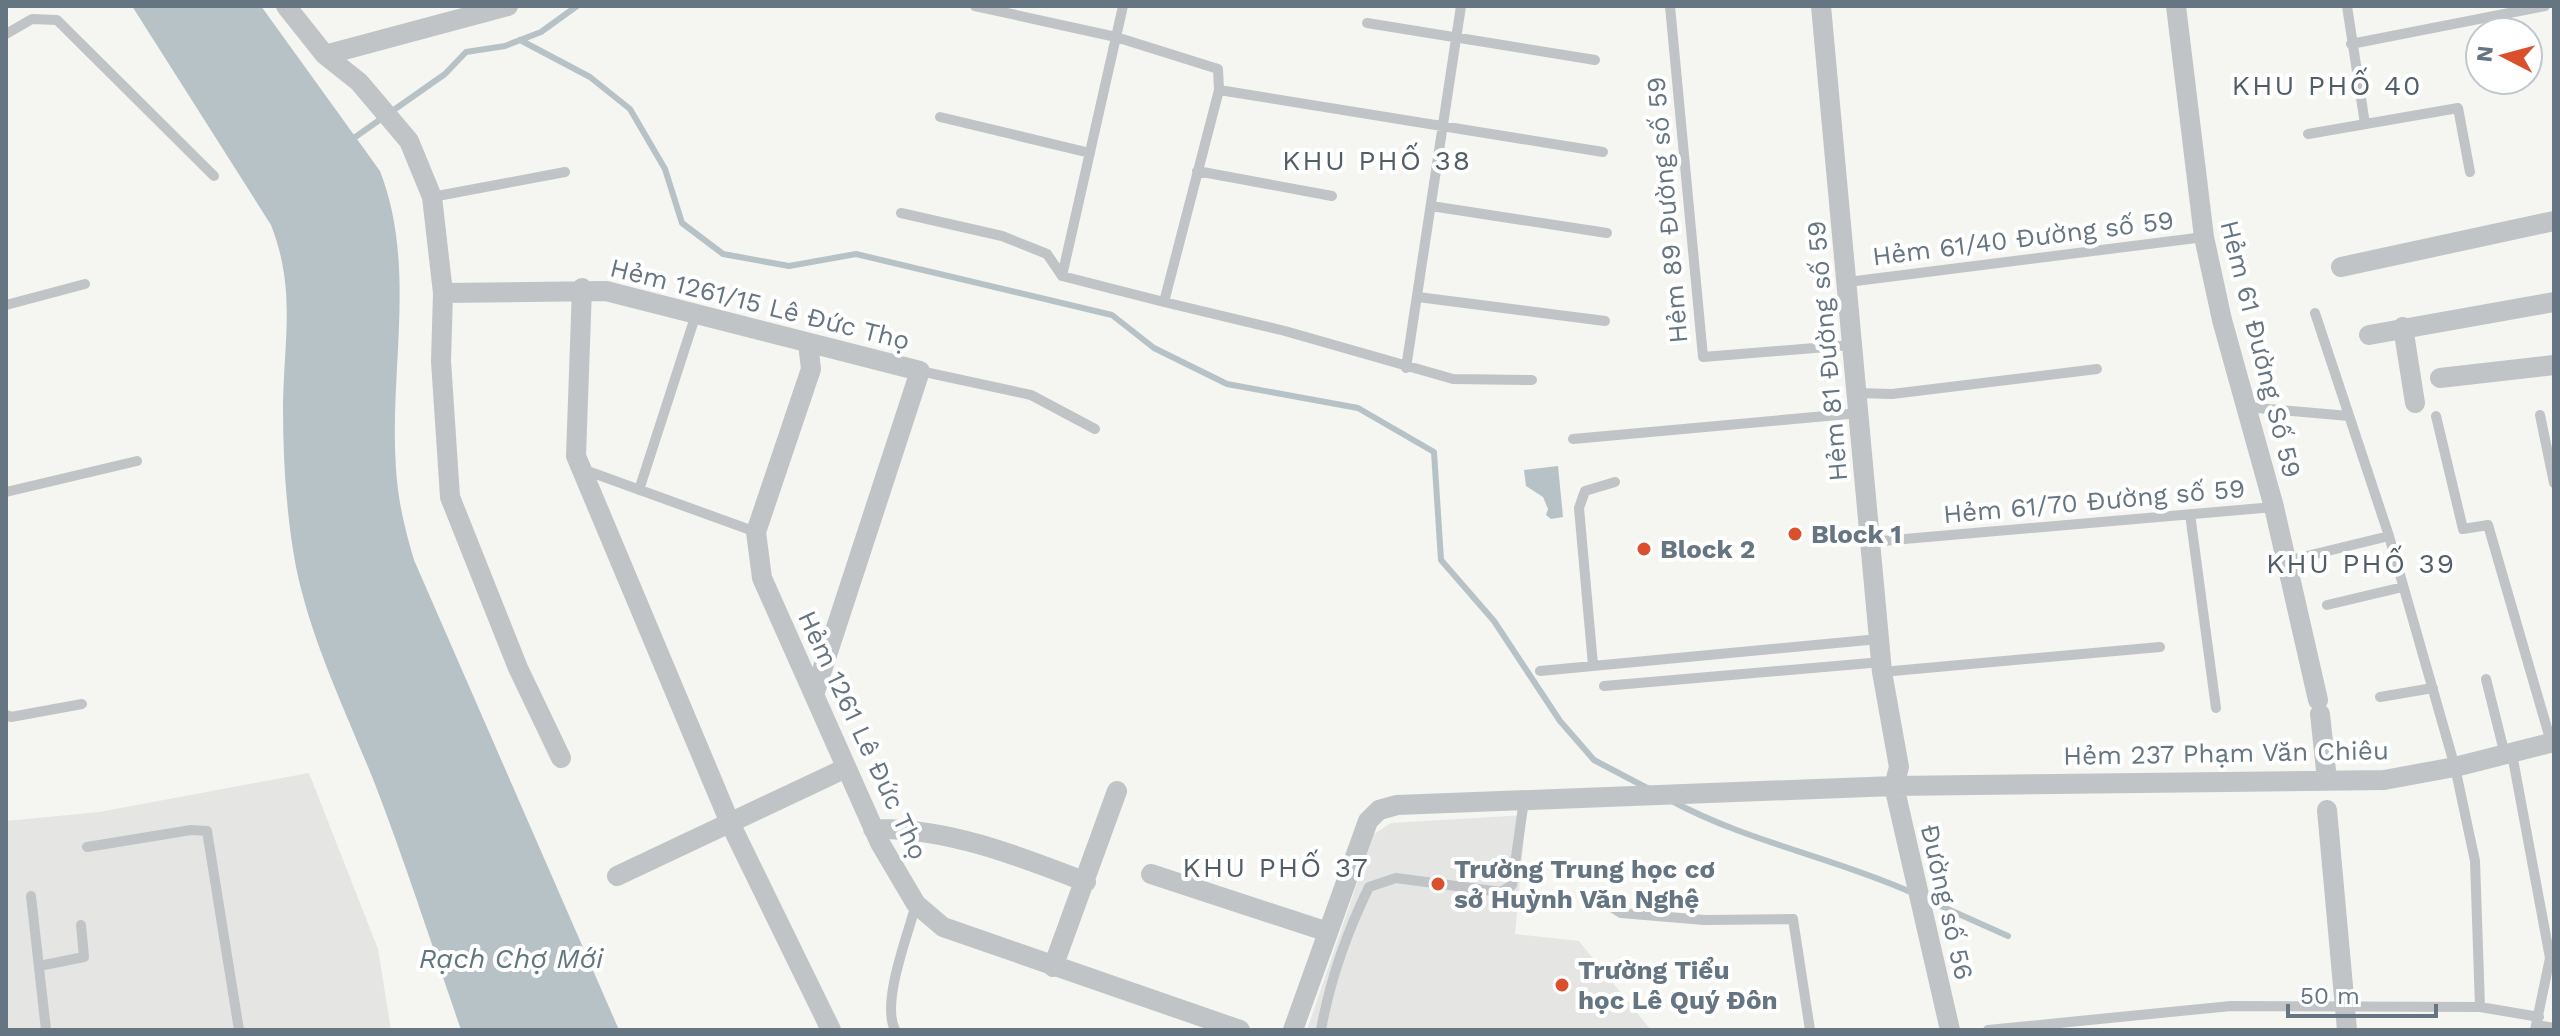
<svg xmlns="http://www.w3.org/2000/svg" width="2560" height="1036" font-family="'Work Sans',sans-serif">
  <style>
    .built { fill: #e5e6e4 }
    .water { fill: #b7c2c6 }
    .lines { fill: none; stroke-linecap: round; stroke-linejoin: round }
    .stream { stroke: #b7c2c6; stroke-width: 6 }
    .lane { stroke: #c0c4c7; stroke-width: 10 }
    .street { stroke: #c0c4c7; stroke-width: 20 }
    .poi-dot { fill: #da502c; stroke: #fff; stroke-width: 3 }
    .labels { text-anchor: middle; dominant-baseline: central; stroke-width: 8; stroke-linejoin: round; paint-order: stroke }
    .street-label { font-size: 26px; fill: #657581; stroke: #fff }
    .poi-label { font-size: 26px; font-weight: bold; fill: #657581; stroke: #fff; text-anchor: start }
    .neighbourhood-label { font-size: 28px; letter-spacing: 2px; fill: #525e66; stroke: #fff }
    .water-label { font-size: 28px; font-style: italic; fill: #61777e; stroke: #fff }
  </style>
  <rect width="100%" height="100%" fill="#f5f5f1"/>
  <!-- built -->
  <path class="built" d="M 309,773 L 378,949 L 391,1030 L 6,1030 L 6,821 L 99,812 Z
    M 1526,815 L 1515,934 L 1579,941 L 1651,1030 L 1307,1030 L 1374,834 L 1391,823 Z"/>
  <!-- water -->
  <path class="water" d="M 132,6 L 261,6 L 380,171 C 417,266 389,370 396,469 C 398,501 405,530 414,560 L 619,1030 L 461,1030 C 433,948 406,865 375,784 C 347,714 311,641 296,567 C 286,514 283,459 283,405 C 284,339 296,289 271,225 Z
    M 1558,466 L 1563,517 L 1551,519 L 1546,515 L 1548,509 L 1543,497 L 1526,486 L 1524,470 Z"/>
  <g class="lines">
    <!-- stream -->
    <path class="stream" d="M 520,40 L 590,77 L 630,109 L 665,169 L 682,223 L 723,254 L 789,266 L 856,254 L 1112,315 L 1154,348 L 1227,384 L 1358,408 L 1434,452 L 1441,560 L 1494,621 L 1560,721 L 1594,760 L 1649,789
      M 351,140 L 445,74 L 466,52 L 505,46 L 541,32 L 577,6
      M 1670,800 C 1747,842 1833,857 1913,893
      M 1923,898 L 2008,936"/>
    <!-- lane -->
    <path class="lane" d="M 1670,6 L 1703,357 L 1852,345
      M 2347,6 L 2365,124
      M 1367,23 L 1595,60
      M 6,34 L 32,19 L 57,20 L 214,176
      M 2351,44 L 2545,6
      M 1219,90 L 1603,152
      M 940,117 L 1090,153
      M 2308,134 L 2458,108 L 2470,172
      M 1197,171 L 1332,196
      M 432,197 L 565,172
      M 1431,206 L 1607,233
      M 901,213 L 1002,236 L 1047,254 L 1062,276 L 1164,302 L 1219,90 L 1218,69 L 1116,37 L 975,6
      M 1062,276 L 1123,6
      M 1848,282 L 2204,237
      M 1418,297 L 1605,321
      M 1164,302 L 1285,331 L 1453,379 L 1532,380
      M 6,305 L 85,284
      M 2315,313 L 2389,536 L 2455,767 L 2475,861 L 2480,1007
      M 1406,368 L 1461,6
      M 920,371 L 1031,395 L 1095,429
      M 1857,393 L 1892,394 L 2097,369
      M 2246,407 L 2349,416
      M 2540,415 L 2554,483
      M 2436,416 L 2463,529 L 2488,525 L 2551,742
      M 1573,439 L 1859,413
      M 582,469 L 756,532
      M 639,490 L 696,314
      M 6,492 L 137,461
      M 2190,514 L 2216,708
      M 1870,542 L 2274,507
      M 2287,561 L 2389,536
      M 2327,605 L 2403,587
      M 1593,665 L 1579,508 L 1585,491 L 1615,482
      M 1540,671 L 1879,639
      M 1882,672 L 2160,647
      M 2486,679 L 2505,755
      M 1604,686 L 1882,662
      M 2380,697 L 2433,688
      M 6,715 L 11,717 L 82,704
      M 2512,754 L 2550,958 L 2535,1030
      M 87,847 L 191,830 L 207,831 L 239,1030
      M 31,896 L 46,1030
      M 1605,903 L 1621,913 L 1704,920 L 1793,919 L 1810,1030
      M 39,966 L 84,957 L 81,925
      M 2537,1025 L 2554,1028
      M 895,1030 C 881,1002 908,935 916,904
      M 1321,1030 C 1330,980 1347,932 1369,887 L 1396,878 L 1501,892 L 1512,885 L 1524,800
      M 1988,1030 L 2231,1006 L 2480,1007 L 2539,1017"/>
    <!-- street -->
    <path class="street" d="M 286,6 L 325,55 L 359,82 L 409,141 L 432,197 L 443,293 L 441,361 L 450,497 L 518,668 L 561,758
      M 1821,6 L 1882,672 L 1899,767 L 1894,786 L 1950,1030
      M 2176,6 L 2204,237 L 2222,320 L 2274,507 L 2318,700
      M 325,55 L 508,6
      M 2341,267 L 2554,221
      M 582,288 L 576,456 L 730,823 L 831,1030
      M 443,293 L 606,291 L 920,371 L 814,695
      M 2403,327 L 2415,403
      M 2369,335 L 2554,302
      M 808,343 L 811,369 L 756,532 L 762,578 L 880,843 L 916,904 L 943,927 L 1240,1030
      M 2440,378 L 2554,365
      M 2320,714 L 2327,780
      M 2327,810 L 2347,1030
      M 873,829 C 946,827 1019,856 1086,882
      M 1151,874 L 1328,932
      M 617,876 L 846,768
      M 1053,967 L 1117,791
      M 1293,1030 L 1368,821 L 1379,810 L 1397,805 L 1894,786 L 2384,780 L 2455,767 L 2554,742"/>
  </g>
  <!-- markers -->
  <g class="poi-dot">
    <circle cx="1795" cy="534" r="8"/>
    <circle cx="1644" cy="549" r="8"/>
    <circle cx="1438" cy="884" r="8"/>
    <circle cx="1562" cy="985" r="8"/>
  </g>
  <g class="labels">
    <!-- street labels -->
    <g class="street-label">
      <text transform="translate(1667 210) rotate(-95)">Hẻm 89 Đường số 59</text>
      <text transform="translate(2023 238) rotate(-7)">Hẻm 61/40 Đường số 59</text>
      <text transform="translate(760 304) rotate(14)">Hẻm 1261/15 Lê Đức Thọ</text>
      <text transform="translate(2261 349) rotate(76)">Hẻm 61 Đường Số 59</text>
      <text transform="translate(1827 351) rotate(-95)">Hẻm 81 Đường số 59</text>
      <text transform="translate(2094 501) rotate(-5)">Hẻm 61/70 Đường số 59</text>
      <text transform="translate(863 735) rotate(65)">Hẻm 1261 Lê Đức Thọ</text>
      <text transform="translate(2226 753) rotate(-1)">Hẻm 237 Phạm Văn Chiêu</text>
      <text transform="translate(1947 902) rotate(77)">Đường số 56</text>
    </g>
    <!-- poi labels -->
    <g class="poi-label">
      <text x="1811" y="534">Block 1</text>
      <text x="1660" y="549">Block 2</text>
      <text x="1454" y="869">Trường Trung học cơ<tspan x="1454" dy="30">sở Huỳnh Văn Nghệ</tspan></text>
      <text x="1578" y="970">Trường Tiểu<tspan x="1578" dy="30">học Lê Quý Đôn</tspan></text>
    </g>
    <!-- neighbourhood labels -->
    <g class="neighbourhood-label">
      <text x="2327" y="85">KHU PHỐ 40</text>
      <text x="1377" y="160">KHU PHỐ 38</text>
      <text x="2361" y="563">KHU PHỐ 39</text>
      <text x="1276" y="867">KHU PHỐ 37</text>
    </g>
    <!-- water labels -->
    <g class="water-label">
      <text x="511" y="958">Rạch Chợ Mới</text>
    </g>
  </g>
  <!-- border -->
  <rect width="2560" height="1036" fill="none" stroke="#657581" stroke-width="16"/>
  <!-- north arrow -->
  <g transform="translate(2504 56) rotate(276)"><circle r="38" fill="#ffffff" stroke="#c1c8cd" stroke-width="2"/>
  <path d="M0-6L14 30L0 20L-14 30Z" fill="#da502c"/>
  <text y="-12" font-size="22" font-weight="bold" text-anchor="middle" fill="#657581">N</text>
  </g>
  <!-- scale -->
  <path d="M2288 1004v12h148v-12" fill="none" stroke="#657581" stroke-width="4"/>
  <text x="2300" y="1004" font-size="24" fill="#657581" stroke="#ffffff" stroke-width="6" paint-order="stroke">50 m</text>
</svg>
